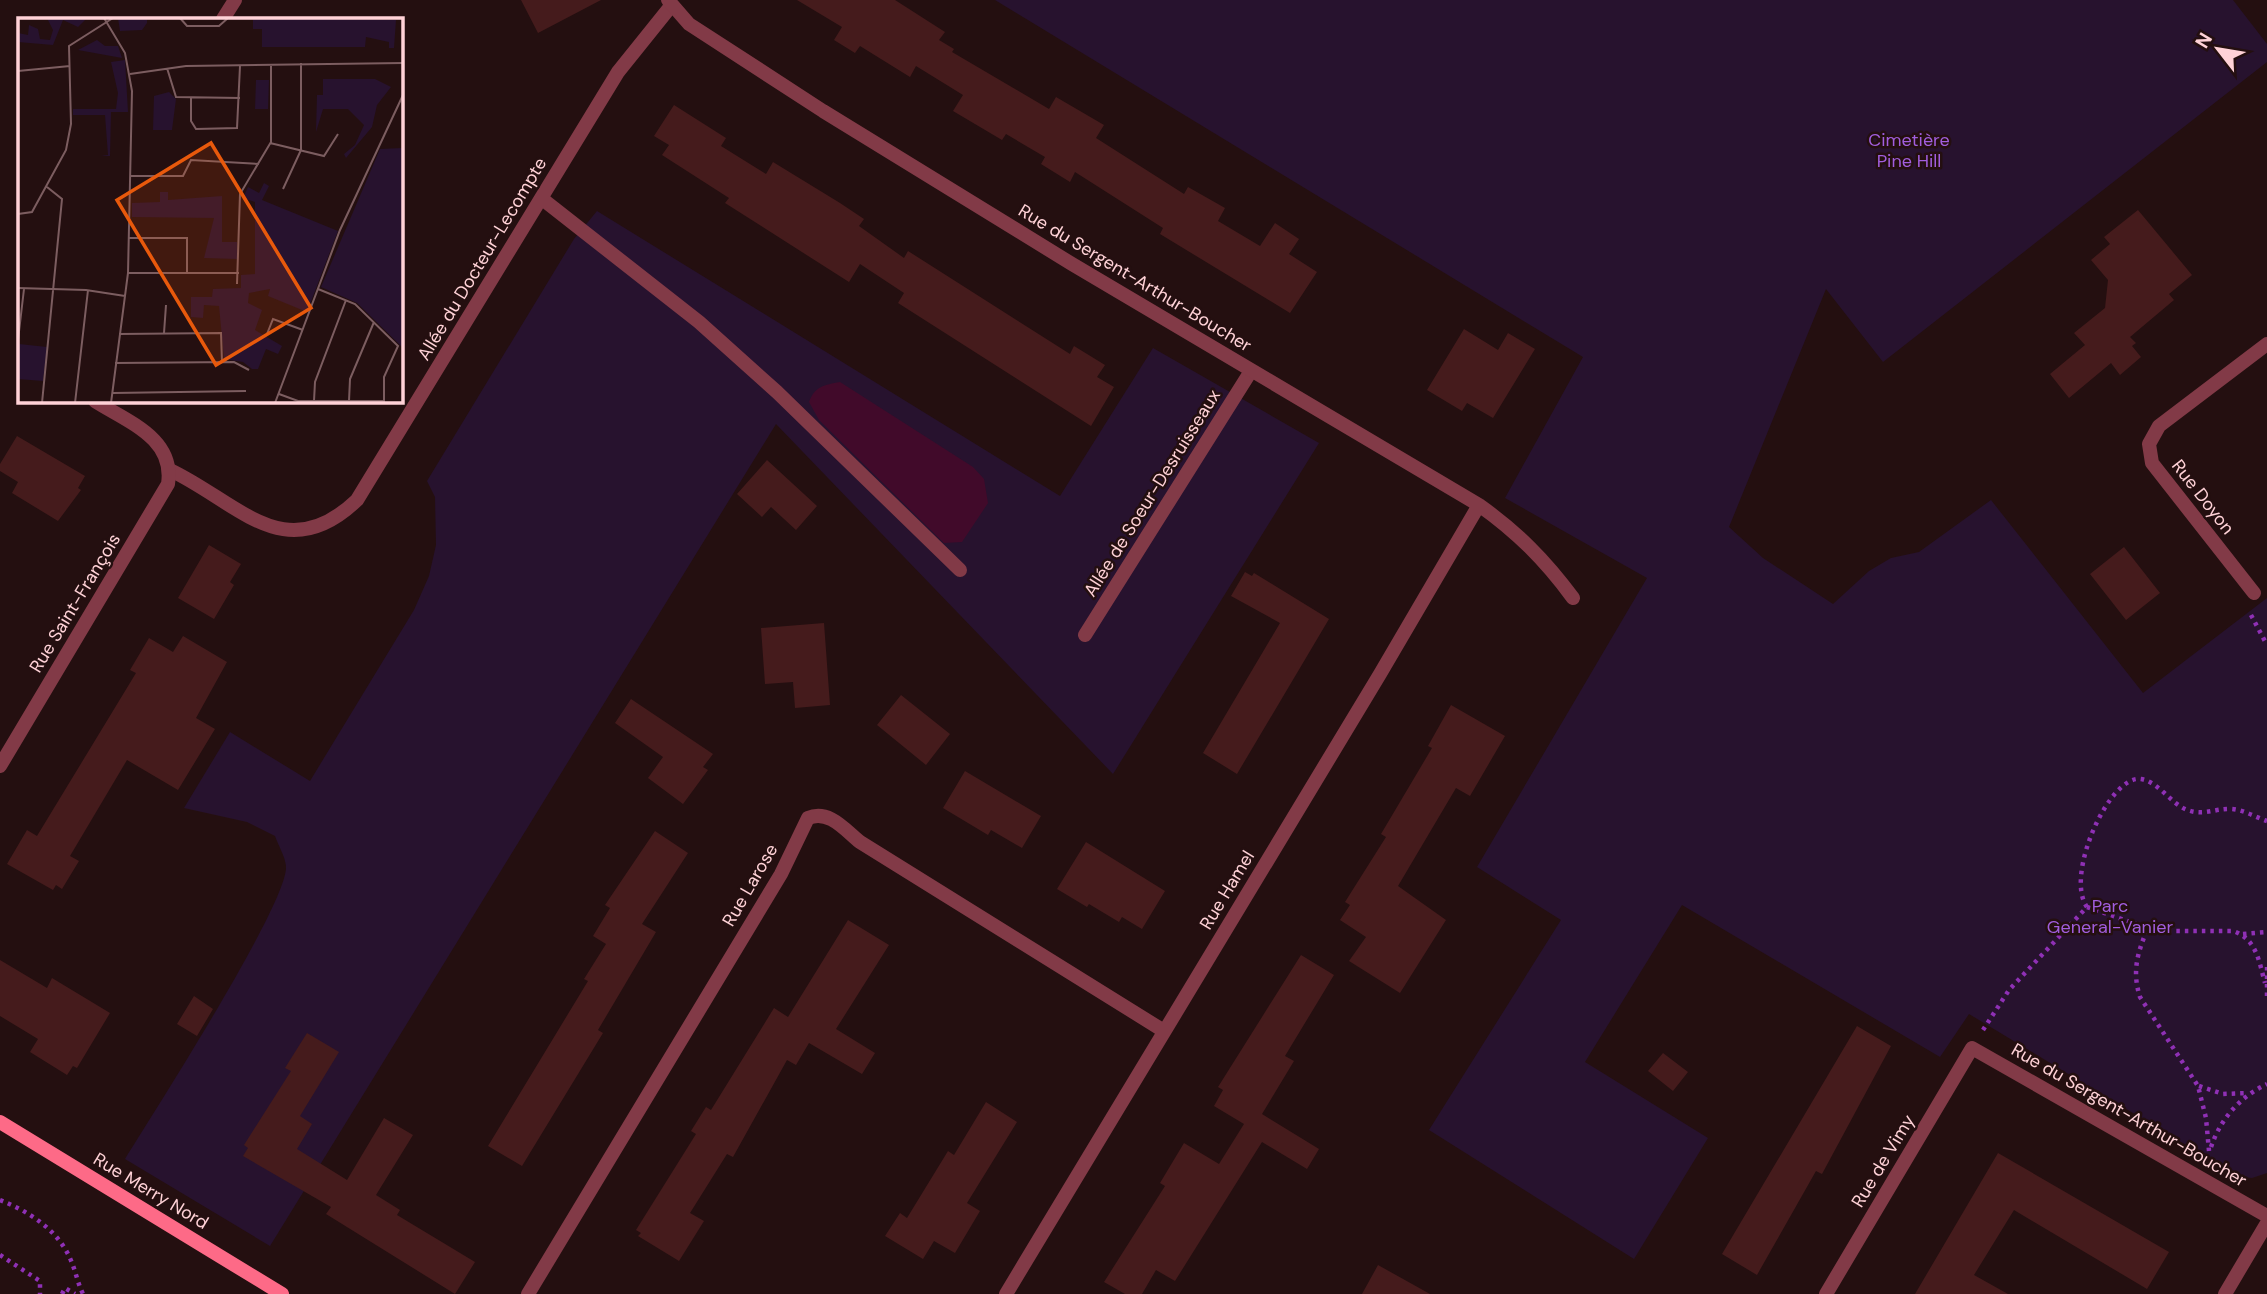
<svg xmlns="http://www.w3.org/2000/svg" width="2267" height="1294" font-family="'DM Sans',sans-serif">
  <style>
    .green { fill: #27122e }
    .water { fill: #410a2a }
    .building { fill: #451b1c }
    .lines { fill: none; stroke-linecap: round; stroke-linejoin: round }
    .path { stroke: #8f30b5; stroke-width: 4.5; stroke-dasharray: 3.5 5; stroke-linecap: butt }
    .lane { stroke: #823a47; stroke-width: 14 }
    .street { stroke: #823a47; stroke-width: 14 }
    .secondary { stroke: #fd6a87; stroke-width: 14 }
    .labels { text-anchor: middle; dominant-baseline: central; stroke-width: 5; stroke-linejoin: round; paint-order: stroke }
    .park-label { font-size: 18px; fill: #a25ede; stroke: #240f10 }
    .street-label { font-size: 18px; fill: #ffd2d7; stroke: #240f10 }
    .inset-road { fill: none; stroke: #7c5d60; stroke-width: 2 }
    .view { fill: #e8590c; fill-opacity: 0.15; stroke: #e8590c; stroke-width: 3.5 }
    .inset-edge { fill: none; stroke: #ffd2d7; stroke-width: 3.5 }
  </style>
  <rect width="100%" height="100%" fill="#240f10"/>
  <!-- green -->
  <path class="green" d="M 995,0 L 2233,0 L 2267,44 L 2267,62 L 1883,362 L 1826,289 L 1729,527 L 1763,558 L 1833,604 L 1869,571 L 1891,558 L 1919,552 L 1991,500 L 2143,693 L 2267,598 L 2267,1173 L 2252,1178 L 2239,1177 L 1969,1014 L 1940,1057 L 1682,905 L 1585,1062 L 1708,1138 L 1634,1259 L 1429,1130 L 1561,920 L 1477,867 L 1647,578 L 1505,498 L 1583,357 Z
    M 597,211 L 1060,496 L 1153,348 L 1319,443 L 1113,774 L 776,424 L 270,1246 L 125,1159 C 152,1115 289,902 286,866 C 285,856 278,845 275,836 L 247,822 L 184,808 L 230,732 L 310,781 L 414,610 L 429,576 L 436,545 L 435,497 L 427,481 L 574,239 Z"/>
  <!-- water -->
  <path class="water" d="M 840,382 L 973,467 L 984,479 L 988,503 L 962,542 L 944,543 L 819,420 L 809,402 C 815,386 824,385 840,382 Z"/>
  <!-- building -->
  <path class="building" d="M 521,0 L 601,0 L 538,33 Z
    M 797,0 L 895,0 L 945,32 L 939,40 L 954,49 L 952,52 L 1049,109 L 1056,97 L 1104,125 L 1096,138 L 1184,194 L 1188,187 L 1225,208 L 1218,221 L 1260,246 L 1275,223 L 1299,239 L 1289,254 L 1317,272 L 1290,313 L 1160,234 L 1163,228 L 1075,172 L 1070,182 L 1041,164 L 1045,157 L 1006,134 L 1002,140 L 953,111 L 963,95 L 916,66 L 910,77 L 860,46 L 855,53 L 834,40 L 842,27 Z
    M 674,105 L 726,138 L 721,146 L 766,174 L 773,162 L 840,203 L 864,219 L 859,226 L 904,258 L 908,251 L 1070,354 L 1074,346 L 1105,365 L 1097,377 L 1114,387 L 1091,426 L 898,303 L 904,293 L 860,264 L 849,282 L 725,203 L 729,198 L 662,155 L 669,145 L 654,136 Z
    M 2138,210 L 2192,275 L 2169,294 L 2174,300 L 2130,337 L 2136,343 L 2132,346 L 2141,357 L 2120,375 L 2111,363 L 2069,398 L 2050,374 L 2085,345 L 2074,333 L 2105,308 L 2108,280 L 2091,260 L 2110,244 L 2104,237 Z
    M 1464,329 L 1498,350 L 1508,333 L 1535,349 L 1493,418 L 1467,403 L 1462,411 L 1427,390 Z
    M 17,436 L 85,476 L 78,488 L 81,490 L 58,521 L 12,493 L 18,482 L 0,471 L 0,464 Z
    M 767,460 L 817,506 L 796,530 L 771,507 L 762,517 L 737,494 Z
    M 209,545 L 241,564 L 230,582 L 234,585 L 214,619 L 178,598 Z
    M 2124,547 L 2160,593 L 2126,620 L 2090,574 Z
    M 1245,572 L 1252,576 L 1254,573 L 1329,619 L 1237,774 L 1203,753 L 1280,623 L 1231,596 Z
    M 824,623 L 830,705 L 795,708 L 793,682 L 765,684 L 761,628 Z
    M 183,636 L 227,662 L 196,718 L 215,729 L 178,790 L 127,760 L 70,856 L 79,861 L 62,889 L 56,885 L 53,890 L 7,864 L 27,830 L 37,836 L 136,673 L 130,670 L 149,638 L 173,652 Z
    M 901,695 L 950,734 L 926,765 L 877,725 Z
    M 631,699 L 713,754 L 703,767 L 708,770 L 683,804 L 648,778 L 663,757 L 615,723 Z
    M 1451,705 L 1505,736 L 1470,796 L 1456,788 L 1398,886 L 1446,920 L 1400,993 L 1349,961 L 1366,937 L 1340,920 L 1350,905 L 1345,902 L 1386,837 L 1381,834 L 1432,748 L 1428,746 Z
    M 965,771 L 1041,816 L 1022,848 L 991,830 L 988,835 L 943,808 Z
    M 655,831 L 688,853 L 642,924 L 656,932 L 598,1030 L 603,1033 L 522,1166 L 488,1146 L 588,981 L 584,979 L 606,944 L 593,936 L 610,908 L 605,905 Z
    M 1086,842 L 1165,891 L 1142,929 L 1122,917 L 1119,922 L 1089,904 L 1087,907 L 1057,889 Z
    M 848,920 L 889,945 L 836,1029 L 875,1053 L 862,1074 L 809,1043 L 796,1065 L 787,1060 L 733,1157 L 727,1154 L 690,1213 L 704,1221 L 679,1261 L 638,1236 L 641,1233 L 636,1230 L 696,1134 L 691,1131 L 706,1107 L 711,1110 L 774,1008 L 788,1017 Z
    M 1301,955 L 1334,975 L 1285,1056 L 1294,1061 L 1262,1114 L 1319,1149 L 1307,1169 L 1262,1142 L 1175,1281 L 1156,1270 L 1142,1294 L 1125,1294 L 1104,1282 L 1165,1186 L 1160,1183 L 1184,1143 L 1219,1164 L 1244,1124 L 1214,1106 L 1223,1090 L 1218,1087 Z
    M 0,960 L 47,988 L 52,978 L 110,1013 L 77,1068 L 73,1066 L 67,1075 L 30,1052 L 38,1039 L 0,1016 Z
    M 194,996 L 213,1009 L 197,1036 L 177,1024 Z
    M 1857,1026 L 1891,1046 L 1822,1174 L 1816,1171 L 1757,1275 L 1722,1254 Z
    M 307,1033 L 339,1052 L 300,1116 L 312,1124 L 297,1149 L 347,1180 L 384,1118 L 413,1135 L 376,1195 L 400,1210 L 397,1215 L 475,1262 L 455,1294 L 326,1214 L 331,1207 L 243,1156 L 248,1148 L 244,1145 L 291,1071 L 285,1068 Z
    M 1663,1053 L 1688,1072 L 1673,1091 L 1648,1071 Z
    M 986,1102 L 1017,1122 L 967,1203 L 980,1211 L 955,1253 L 934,1241 L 923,1259 L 885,1236 L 900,1213 L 907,1218 L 948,1151 L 954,1155 Z
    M 1998,1153 L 2169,1252 L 2147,1289 L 2014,1210 L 1974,1275 L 2008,1294 L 1915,1294 Z
    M 1378,1265 L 1430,1294 L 1362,1294 Z"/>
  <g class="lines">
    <!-- path -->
    <path class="path" d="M 2251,615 L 2267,645
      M 2087,907 C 2064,875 2110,774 2141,779 C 2158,782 2170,802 2185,809 C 2203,817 2214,808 2232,809 C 2244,810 2255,817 2267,821
      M 2147,930 C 2137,954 2132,972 2140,997 L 2198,1086 L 2206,1118 L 2209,1151
      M 2243,934 L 2267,932
      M 2267,967 L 2267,1000
      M 1983,1030 L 2009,990 L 2087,907 L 2156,931 L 2233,931 C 2257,939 2259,962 2265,983
      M 2199,1086 L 2223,1094 L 2248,1093
      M 2211,1147 C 2221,1118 2240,1097 2267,1084
      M 0,1200 C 30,1212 60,1231 72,1263 C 76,1273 78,1284 83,1294
      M 0,1255 L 40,1281 L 40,1294
      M 62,1294 L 65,1288 L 75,1294"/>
    <!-- lane -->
    <path class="lane" d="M 541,198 L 699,322 L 777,392 L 960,570
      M 170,470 C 238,502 285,569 357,500 L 618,72 L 671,6
      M 1085,635 L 1251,371"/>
    <!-- street -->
    <path class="street" d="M 668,0 L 689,24 L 823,111 L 1072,264 L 1479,505 C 1517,532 1545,560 1573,598
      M 223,19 L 235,0
      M 2254,593 L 2152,463 L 2149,444 L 2159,426 L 2267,344
      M 0,766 L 168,484 C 175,438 128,422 95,401
      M 528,1294 L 781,874 L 808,818 C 829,809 845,830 860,842 L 1164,1031
      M 1006,1294 L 1380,674 L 1479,505
      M 1826,1294 L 1972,1048 L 2267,1216
      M 2225,1294 L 2267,1223"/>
    <!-- secondary -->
    <path class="secondary" d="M 0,1122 L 282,1294"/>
  </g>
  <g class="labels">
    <!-- park labels -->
    <g class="park-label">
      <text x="1909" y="140">Cimetière<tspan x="1909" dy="21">Pine Hill</tspan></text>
      <text x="2110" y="906">Parc<tspan x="2110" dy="21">General-Vanier</tspan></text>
    </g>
    <!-- street labels -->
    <g class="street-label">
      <text transform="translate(482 259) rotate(-59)">Allée du Docteur-Lecompte</text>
      <text transform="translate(1135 278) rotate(31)">Rue du Sergent-Arthur-Boucher</text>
      <text transform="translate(1152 493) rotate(-58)">Allée de Soeur-Desruisseaux</text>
      <text transform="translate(2203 497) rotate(52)">Rue Doyon</text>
      <text transform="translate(75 603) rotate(-59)">Rue Saint-François</text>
      <text transform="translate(750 885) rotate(-60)">Rue Larose</text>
      <text transform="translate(1227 890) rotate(-59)">Rue Hamel</text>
      <text transform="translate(2129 1115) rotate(30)">Rue du Sergent-Arthur-Boucher</text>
      <text transform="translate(1883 1161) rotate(-59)">Rue de Vimy</text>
      <text transform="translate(151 1191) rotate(31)">Rue Merry Nord</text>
    </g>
  </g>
  <!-- overview -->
  <g transform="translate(18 18)">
    <rect width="385" height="385" fill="#240f10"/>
    <path d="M 29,0 L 69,0 L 60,9 L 45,2 L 35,27 L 0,24 L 0,15 L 10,17 L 11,7 L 20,11 L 22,21 L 32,22 L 35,12 ZM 100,0 L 129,0 L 129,5 L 124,12 L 102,13 ZM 235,0 L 378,2 L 376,30 L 371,30 L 371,24 L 348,19 L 347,29 L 244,29 L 244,11 L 235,11 ZM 79,22 L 87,28 L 100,28 L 104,40 L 60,32 ZM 107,42 L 110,94 L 93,94 L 92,138 L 83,138 L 90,137 L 87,97 L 55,97 L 55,91 L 98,91 L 100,75 L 93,44 ZM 305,61 L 357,61 L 373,69 L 359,87 L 354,109 L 328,140 L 326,136 L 337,127 L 346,107 L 330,91 L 305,91 L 298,114 L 299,77 L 305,77 ZM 238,62 L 251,62 L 250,91 L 237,91 ZM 151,74 L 158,81 L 154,112 L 135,112 L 136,78 ZM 385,130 L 385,330 L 339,285 L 303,269 L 362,131 ZM 246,165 L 251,168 L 244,182 L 320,213 L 289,294 L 250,278 L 252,271 L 231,275 L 230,285 L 244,292 L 237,312 L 264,328 L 260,336 L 248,331 L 240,351 L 234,351 L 225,344 L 206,341 L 201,288 L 186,287 L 185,300 L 173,299 L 173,279 L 194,279 L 195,271 L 223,270 L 223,257 L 237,256 L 237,184 L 225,180 L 230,169 L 241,175 ZM 142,174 L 150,174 L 150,182 L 204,178 L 204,224 L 219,224 L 219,241 L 186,240 L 196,200 L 114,199 L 114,185 L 142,184 ZM 1,326 L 29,329 L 25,363 L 0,361 Z" fill="#27122e"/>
    <path class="inset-road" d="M 86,0 L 107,35 L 114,73 L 110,255 L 93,385M 162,0 L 169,8 L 201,8 L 210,0M 149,50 L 158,79 L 222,80M 0,53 L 52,48M 112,56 L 168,48 L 385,45M 173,80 L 173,103 L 178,111 L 219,110 L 222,48M 252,125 L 306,138 L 320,116M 112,158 L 165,158 L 173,142 L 241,146M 265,171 L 283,132 L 283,45M 0,196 L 14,194 L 48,132 L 53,106 L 51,28 L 95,0M 111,220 L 169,220 L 169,255M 110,255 L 221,255M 219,266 L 222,176 L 253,124 L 253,47M 0,270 L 68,272 L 107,278M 300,271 L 337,286 L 380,328 L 366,359 L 366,385M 146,315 L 148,287M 101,316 L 203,315 L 204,344M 249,316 L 255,301 L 285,312M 0,322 L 6,271M 97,345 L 216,344 L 231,352M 95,375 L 228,373M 261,376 L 280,383 L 366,383M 296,383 L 297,364 L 328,282M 331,383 L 332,361 L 356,304M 24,385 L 44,181 L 29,169M 57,385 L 70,272M 257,385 L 322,212 L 385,77"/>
    <path class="view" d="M 193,125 L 293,290 L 198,347 L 99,182 Z"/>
    <rect width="385" height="385" class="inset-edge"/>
  </g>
  <!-- north arrow -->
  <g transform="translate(2218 49) rotate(301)" stroke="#240f10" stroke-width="5" paint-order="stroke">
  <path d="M0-5L12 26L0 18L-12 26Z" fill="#ffd2d7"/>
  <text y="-10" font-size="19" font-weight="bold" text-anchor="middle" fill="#ffd2d7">N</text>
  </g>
</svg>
